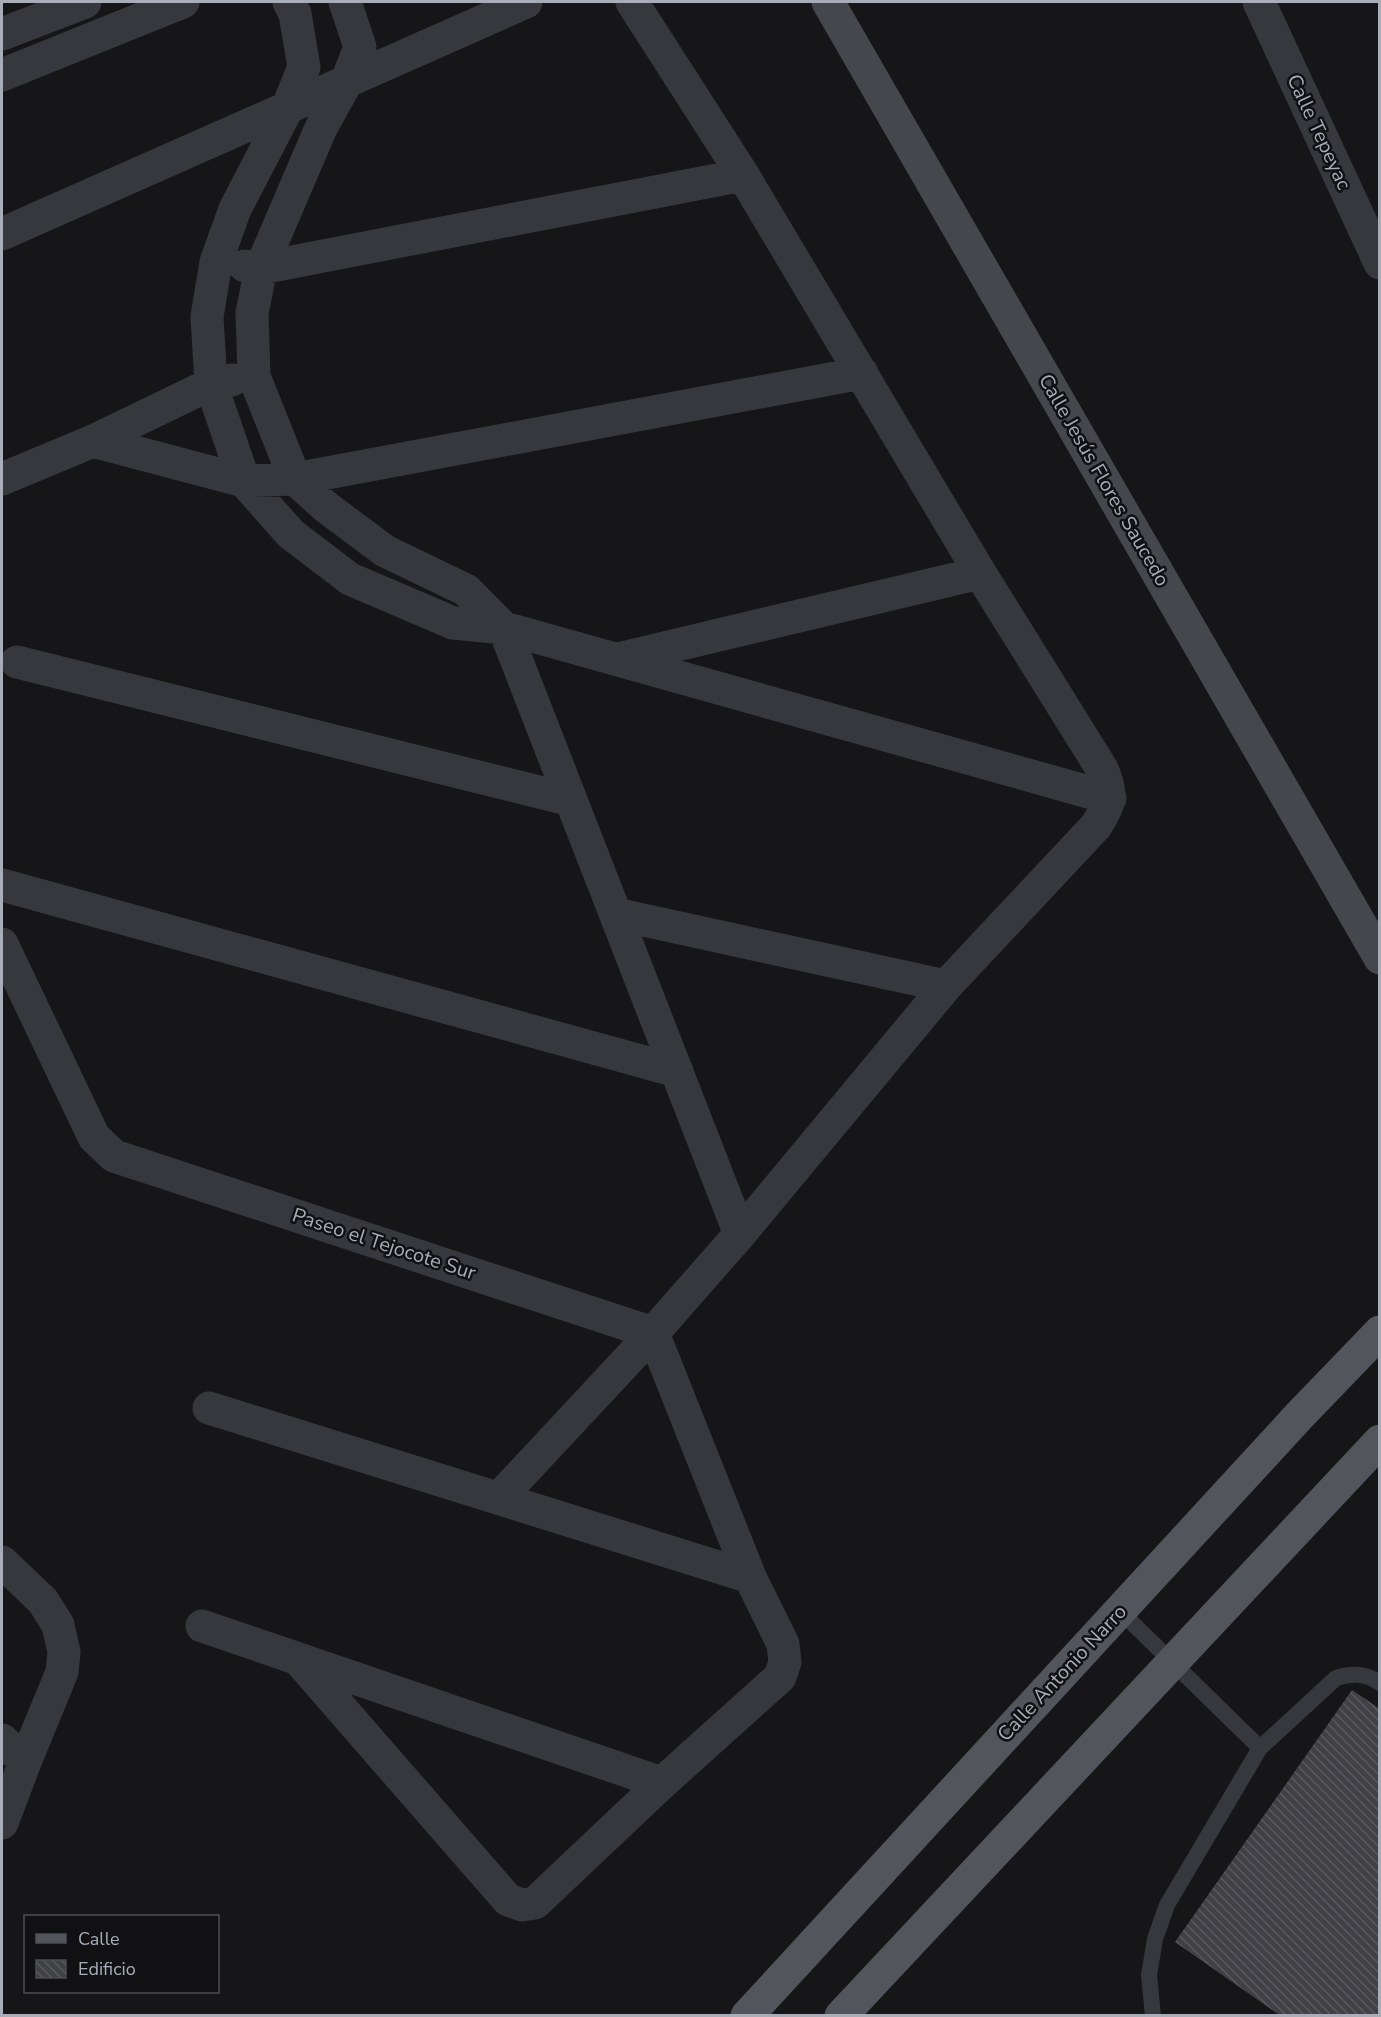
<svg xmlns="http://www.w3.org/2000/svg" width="1381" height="2017" font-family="'Nunito Sans',sans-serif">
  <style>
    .building { fill: url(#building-back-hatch); filter: url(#shadow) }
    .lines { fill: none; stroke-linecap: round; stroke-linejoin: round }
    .service { stroke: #37383d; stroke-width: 16 }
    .minor { stroke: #37383d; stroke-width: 33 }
    .secondary { stroke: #45474d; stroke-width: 33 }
    .primary { stroke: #53555c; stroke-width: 33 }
    .labels { text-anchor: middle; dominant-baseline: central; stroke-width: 5; stroke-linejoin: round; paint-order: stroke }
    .street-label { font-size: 20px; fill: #a8adb8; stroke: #111113 }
  </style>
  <defs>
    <pattern id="building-back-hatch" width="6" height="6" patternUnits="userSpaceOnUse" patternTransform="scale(1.5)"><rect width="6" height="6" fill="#404145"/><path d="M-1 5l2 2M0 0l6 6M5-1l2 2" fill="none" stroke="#595a5e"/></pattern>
    <filter id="shadow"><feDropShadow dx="6" dy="4" stdDeviation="0" flood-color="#0009"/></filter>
  </defs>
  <rect width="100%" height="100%" fill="#161618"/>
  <!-- building -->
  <path class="building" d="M 1352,1690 L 1380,1709 L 1380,2016 L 1281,2016 L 1175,1942 Z"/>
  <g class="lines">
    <!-- service -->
    <path class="service" d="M 1119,1610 L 1260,1748
      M 1153,2016 L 1149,1975 L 1155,1939 L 1167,1905 L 1260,1748 L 1336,1678 C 1351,1673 1365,1673 1380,1683"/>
    <!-- minor -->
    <path class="minor" d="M 289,2 L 295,14 L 304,67 L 287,109 L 235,209 L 216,262 L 207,317 L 211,384 L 244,481 L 291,534 L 350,579 L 453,623 L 504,628 L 1110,798
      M 345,2 L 360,47 L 347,81 L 321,128 L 261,268 L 252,313 L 254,376 L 295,479 L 326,507 L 385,551 L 466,590 L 504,628 L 740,1234
      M 1259,2 L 1380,263
      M 2,34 L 85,2
      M 2,75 L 183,2
      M 2,234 L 526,2
      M 245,266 L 261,268 L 743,175
      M 93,441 L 244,481 L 295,479 L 862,373
      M 2,479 L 93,441 L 211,384 L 232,380
      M 618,659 L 980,573
      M 17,662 L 571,800
      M 2,885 L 677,1071
      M 616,914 L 946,986
      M 2,944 L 94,1137 L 114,1156 L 653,1333 L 750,1577 L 783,1644 L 785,1662 L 780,1677 L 662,1783 L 535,1903 L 522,1905 L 508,1900 L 298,1659
      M 209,1408 L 750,1577
      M 499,1498 L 653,1333 L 740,1234 L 946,986 L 1096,826 C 1111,803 1113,794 1102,769 L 980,573 L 743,175 L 632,2
      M 2,1562 L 43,1601 L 58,1625 L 64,1652 L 62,1672 L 25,1762 L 2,1823
      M 202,1626 L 662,1783
      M 2,1740 L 25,1762"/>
    <!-- secondary -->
    <path class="secondary" d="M 828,2 L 1380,958"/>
    <!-- primary -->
    <path class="primary" d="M 747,2016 L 1299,1416 L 1380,1332
      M 841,2016 L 1380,1441"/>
  </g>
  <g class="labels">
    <!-- street labels -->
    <g class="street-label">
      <text transform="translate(1319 132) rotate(65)">Calle Tepeyac</text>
      <text transform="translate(1104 480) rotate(60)">Calle Jesús Flores Saucedo</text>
      <text transform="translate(384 1244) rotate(18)">Paseo el Tejocote Sur</text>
      <text transform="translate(1062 1673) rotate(-47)">Calle Antonio Narro</text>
    </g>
  </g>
  <!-- border -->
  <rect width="1381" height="2017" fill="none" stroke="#a8adb8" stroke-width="6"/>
  <!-- legend -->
  <rect x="24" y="1915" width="195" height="78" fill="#111113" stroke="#4d4f55" stroke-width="1.5"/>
  <rect x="36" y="1934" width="30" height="9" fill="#53555c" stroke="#4d4f55" stroke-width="1.5"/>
  <text x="78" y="1945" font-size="18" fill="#a8adb8">Calle</text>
  <rect x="36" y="1960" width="30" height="18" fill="url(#building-back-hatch)" stroke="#4d4f55" stroke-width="1.5"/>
  <text x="78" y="1975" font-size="18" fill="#a8adb8">Edificio</text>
</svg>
